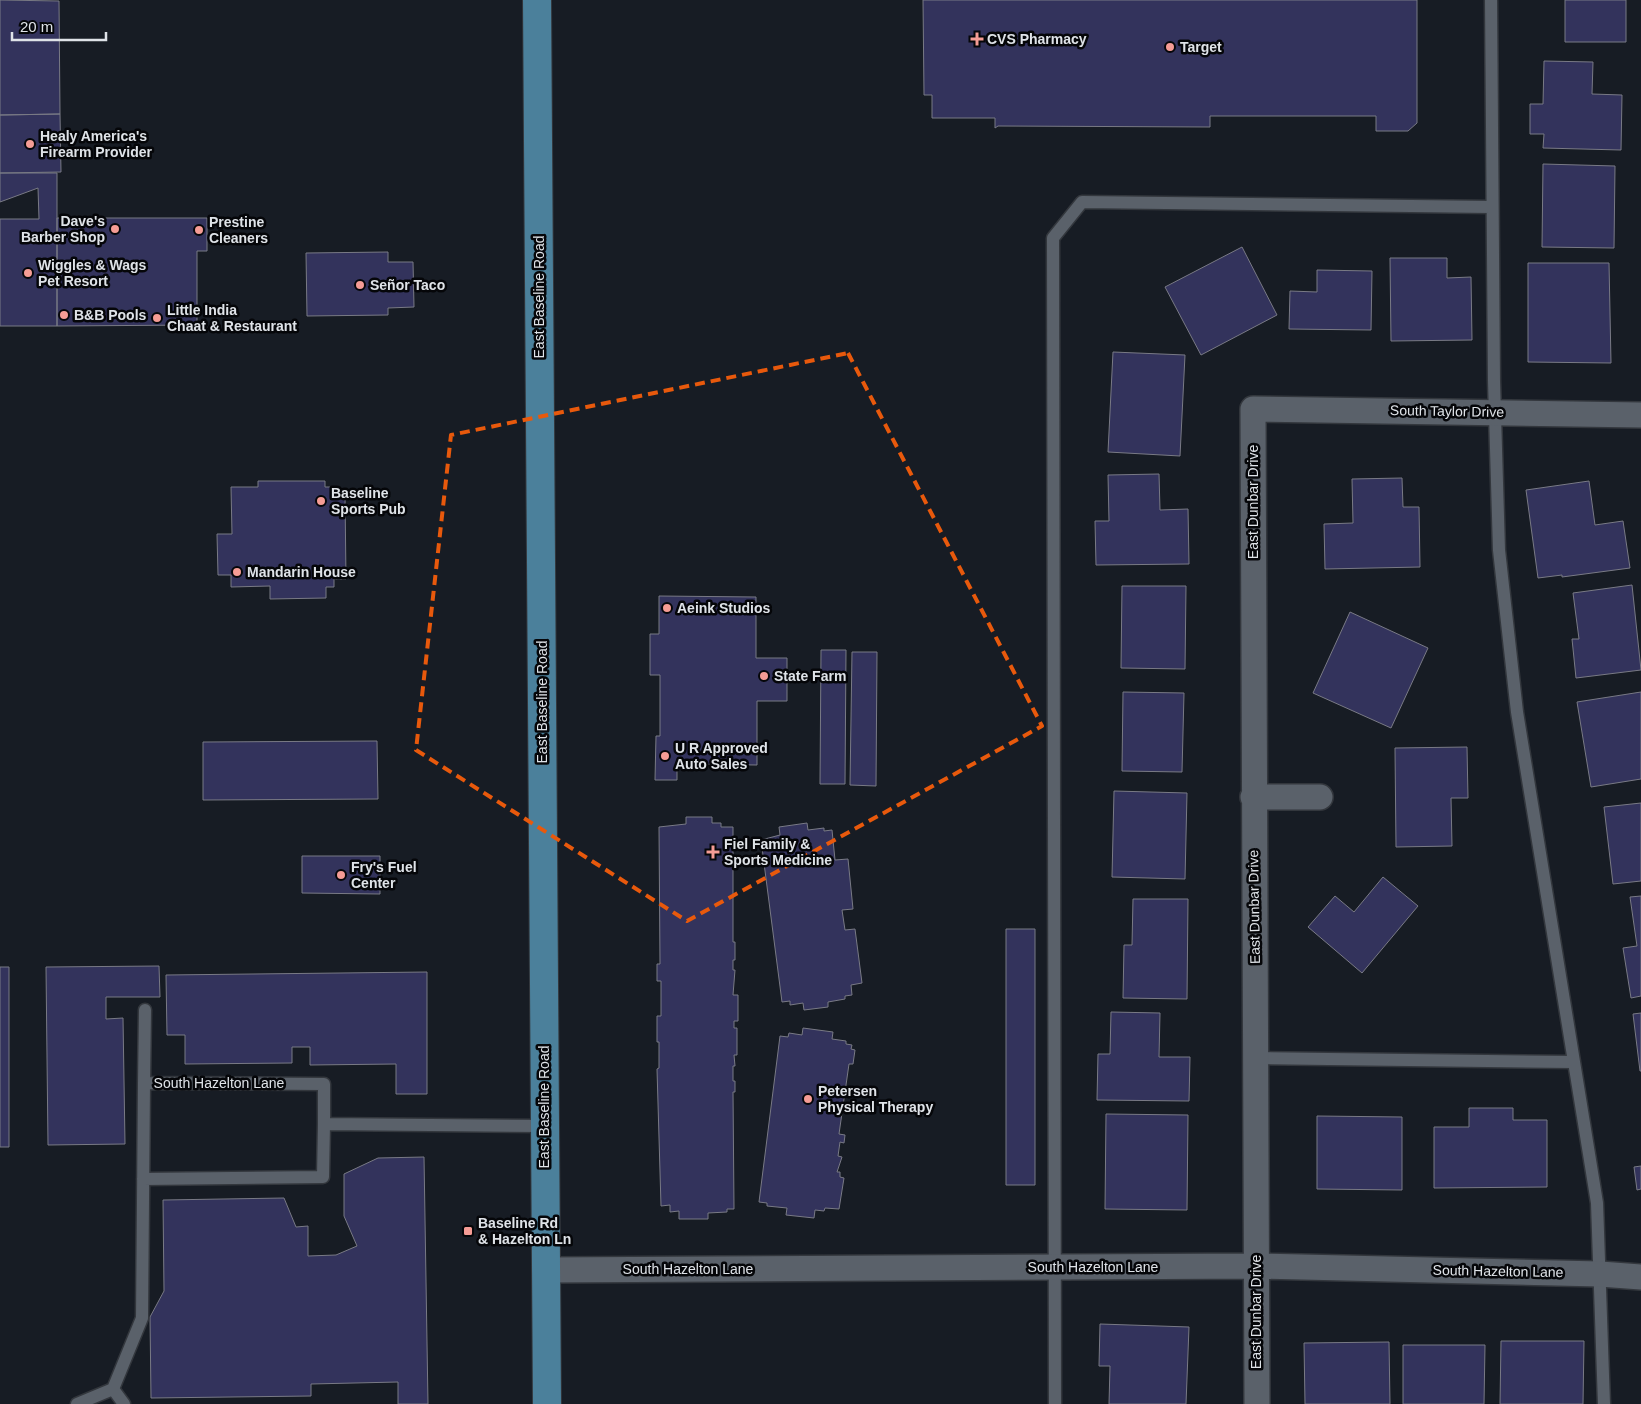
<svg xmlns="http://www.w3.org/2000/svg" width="1641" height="1404" font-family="Arial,sans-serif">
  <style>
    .building { fill: #33335c; stroke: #797a85 }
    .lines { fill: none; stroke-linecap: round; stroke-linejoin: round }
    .service-casing { stroke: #33373d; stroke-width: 15 }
    .minor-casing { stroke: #33373d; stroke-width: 28 }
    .primary-casing { stroke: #33373d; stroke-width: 30 }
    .service { stroke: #5a616a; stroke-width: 12 }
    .minor { stroke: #5a616a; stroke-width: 25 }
    .primary { stroke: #4b809b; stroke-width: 28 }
    .marked { fill: none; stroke: #e8590c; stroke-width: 4; stroke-dasharray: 10 6; stroke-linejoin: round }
    .poi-dot { fill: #f59c95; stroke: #050609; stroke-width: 2 }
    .labels { text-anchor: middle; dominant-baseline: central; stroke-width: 5; stroke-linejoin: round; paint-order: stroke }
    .poi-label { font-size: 14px; font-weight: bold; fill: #dfe3e8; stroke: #050609; text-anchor: start }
    .street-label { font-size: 14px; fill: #dfe3e8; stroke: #050609 }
  </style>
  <rect width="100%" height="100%" fill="#171c24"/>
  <!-- building -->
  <path class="building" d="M 0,0 L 59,1 L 60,114 L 0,115 Z
    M 923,0 L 1417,0 L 1417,123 L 1408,131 L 1376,131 L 1376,116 L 1210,116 L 1210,127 L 998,126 L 995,128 L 995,118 L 932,118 L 932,95 L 924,95 Z
    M 1565,0 L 1626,0 L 1626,42 L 1565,42 Z
    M 1544,61 L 1593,62 L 1592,94 L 1622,95 L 1621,150 L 1543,148 L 1544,134 L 1530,134 L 1530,104 L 1543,104 Z
    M 60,114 L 61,172 L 0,173 L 0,115 Z
    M 1543,164 L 1615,166 L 1614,248 L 1542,247 Z
    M 0,173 L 57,173 L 57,326 L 0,326 L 0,219 L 39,219 L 38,188 L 0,202 Z
    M 57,218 L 207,218 L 207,251 L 197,251 L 197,325 L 57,326 Z
    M 1242,247 L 1277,315 L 1201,355 L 1165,287 Z
    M 388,252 L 388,262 L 413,262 L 414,307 L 388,308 L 388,315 L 307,316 L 306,253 Z
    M 1390,258 L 1447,258 L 1447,278 L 1471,277 L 1472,340 L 1391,341 Z
    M 1528,263 L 1609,263 L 1611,363 L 1528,362 Z
    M 1317,270 L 1372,271 L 1371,330 L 1289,329 L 1290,291 L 1317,292 Z
    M 1113,352 L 1185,355 L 1180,456 L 1108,452 Z
    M 1159,474 L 1160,510 L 1188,509 L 1189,564 L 1096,565 L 1095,521 L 1109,521 L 1108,475 Z
    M 1402,478 L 1403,507 L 1419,507 L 1420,567 L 1325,569 L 1324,524 L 1353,523 L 1352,479 Z
    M 258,481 L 325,481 L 325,487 L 334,487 L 334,494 L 345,494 L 346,579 L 334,579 L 334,587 L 326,587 L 326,598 L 270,599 L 270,586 L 231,587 L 231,575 L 218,575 L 217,534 L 232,534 L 231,487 L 258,487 Z
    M 1589,481 L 1595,525 L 1623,521 L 1630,568 L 1562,577 L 1562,575 L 1538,578 L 1526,490 Z
    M 1632,585 L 1641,670 L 1576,678 L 1572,639 L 1579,639 L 1573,593 Z
    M 1122,586 L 1186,586 L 1185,669 L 1121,668 Z
    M 659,596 L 756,597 L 756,658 L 787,658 L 787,701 L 757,701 L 757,765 L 677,764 L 677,780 L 655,780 L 656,736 L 660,736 L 660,675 L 650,675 L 650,634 L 659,634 Z
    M 1350,612 L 1428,648 L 1391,728 L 1313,693 Z
    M 821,650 L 846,650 L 845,784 L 820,784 Z
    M 852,652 L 877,652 L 876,786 L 850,785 Z
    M 1123,692 L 1184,693 L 1182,772 L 1122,771 Z
    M 1641,692 L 1641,779 L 1591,787 L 1577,702 Z
    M 377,741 L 378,799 L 203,800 L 203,742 Z
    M 1467,747 L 1468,798 L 1451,798 L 1452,846 L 1396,847 L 1395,748 Z
    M 1114,791 L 1187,793 L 1185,879 L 1112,877 Z
    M 1641,803 L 1641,881 L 1613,884 L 1604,807 Z
    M 686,817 L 712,817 L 712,823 L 721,823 L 721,827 L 733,827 L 733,942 L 735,942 L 735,960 L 733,960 L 733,970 L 735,970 L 733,995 L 738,995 L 738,1021 L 734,1021 L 734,1028 L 737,1028 L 737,1055 L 734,1055 L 735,1066 L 733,1066 L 733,1081 L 735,1081 L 735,1092 L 733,1092 L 734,1209 L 727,1209 L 727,1212 L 708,1213 L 708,1219 L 679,1219 L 679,1211 L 670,1212 L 670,1205 L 661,1206 L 657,1069 L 659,1068 L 659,1042 L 657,1042 L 657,1016 L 661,1016 L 661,981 L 657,981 L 657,964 L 660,964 L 659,827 L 686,824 Z
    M 807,823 L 808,830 L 824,828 L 824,831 L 832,830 L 835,860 L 848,859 L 853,909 L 842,910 L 845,930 L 855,929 L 862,983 L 851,985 L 852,995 L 845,996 L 845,999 L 828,1002 L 828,1007 L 804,1010 L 803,1003 L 790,1005 L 790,1001 L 782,1002 L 761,840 L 780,835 L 779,827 Z
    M 302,856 L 380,856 L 380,894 L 302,893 Z
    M 1383,877 L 1418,906 L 1362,973 L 1308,927 L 1335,896 L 1354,912 Z
    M 1641,896 L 1641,996 L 1631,998 L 1623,948 L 1637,946 L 1630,897 Z
    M 1133,899 L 1188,899 L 1187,999 L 1123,998 L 1124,945 L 1132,945 Z
    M 1006,929 L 1035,929 L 1035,1185 L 1006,1185 Z
    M 159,966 L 160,997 L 106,997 L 106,1019 L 123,1018 L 125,1144 L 48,1145 L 46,967 Z
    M 0,967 L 9,967 L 9,1147 L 0,1147 Z
    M 427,972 L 427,1094 L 396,1094 L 396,1064 L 310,1065 L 310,1047 L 292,1047 L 292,1063 L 185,1064 L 185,1035 L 167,1035 L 166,975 Z
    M 1111,1012 L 1160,1013 L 1159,1057 L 1190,1057 L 1189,1101 L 1097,1100 L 1098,1054 L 1110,1054 Z
    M 1641,1013 L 1641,1071 L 1640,1071 L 1633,1014 Z
    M 803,1028 L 833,1032 L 832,1039 L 846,1041 L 846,1044 L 852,1045 L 851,1049 L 855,1050 L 853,1064 L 849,1064 L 839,1134 L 845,1135 L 844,1143 L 840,1142 L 838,1156 L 842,1157 L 837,1172 L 840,1172 L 840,1177 L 844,1178 L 839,1209 L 825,1208 L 824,1211 L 815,1210 L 814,1218 L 786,1215 L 787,1208 L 767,1206 L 767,1203 L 759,1202 L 780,1036 L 788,1037 L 789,1033 L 802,1035 Z
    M 1469,1108 L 1513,1108 L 1513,1120 L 1547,1120 L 1547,1187 L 1434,1188 L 1434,1127 L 1469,1127 Z
    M 1106,1114 L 1188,1115 L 1187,1210 L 1105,1209 Z
    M 1317,1116 L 1402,1117 L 1402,1190 L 1317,1189 Z
    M 424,1157 L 428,1404 L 398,1404 L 398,1382 L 311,1384 L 311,1396 L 151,1398 L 150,1317 L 164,1291 L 163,1200 L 284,1198 L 296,1227 L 308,1226 L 308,1256 L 336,1255 L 357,1246 L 344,1216 L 344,1174 L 378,1158 Z
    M 1641,1166 L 1641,1189 L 1637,1190 L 1634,1167 Z
    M 1100,1324 L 1189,1327 L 1186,1404 L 1109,1404 L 1110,1366 L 1099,1366 Z
    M 1501,1341 L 1584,1341 L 1583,1404 L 1500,1404 Z
    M 1389,1342 L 1390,1404 L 1305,1404 L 1304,1343 Z
    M 1403,1345 L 1485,1345 L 1484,1404 L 1403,1404 Z"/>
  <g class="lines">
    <defs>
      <path id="service" d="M 1491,0 L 1494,381 L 1499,550 L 1517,712 L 1597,1203 L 1604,1404
        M 1256,1058 L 1573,1062
        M 144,1083 L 145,1010
        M 143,1179 L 323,1177 L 324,1124
        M 113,1389 L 124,1404
        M 77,1404 L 113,1389 L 142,1318 L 144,1083 L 324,1084 L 324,1124 L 544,1126
        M 1055,1404 L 1053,238 L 1082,202 L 1491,207"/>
      <path id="minor" d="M 1253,797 L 1320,797
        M 545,1270 L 1256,1266 L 1600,1274 L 1641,1277
        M 1257,1404 L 1253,409 L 1641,415"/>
      <path id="primary" d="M 537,0 L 547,1404"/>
    </defs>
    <!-- service casing -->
    <use href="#service" class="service-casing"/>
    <!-- minor casing -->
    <use href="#minor" class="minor-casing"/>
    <!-- primary casing -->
    <use href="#primary" class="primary-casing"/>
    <!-- service -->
    <use href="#service" class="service"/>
    <!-- minor -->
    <use href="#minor" class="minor"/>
    <!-- primary -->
    <use href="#primary" class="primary"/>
  </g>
  <!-- marked area -->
  <path class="marked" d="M 848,353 L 1042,726 L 687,921 L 416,750 L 451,435 Z"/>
  <!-- markers -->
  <g class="poi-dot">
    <path d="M974.5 31.5h5v5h5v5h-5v5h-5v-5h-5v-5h5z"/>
    <circle cx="1170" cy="47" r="5"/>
    <circle cx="30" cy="144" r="5"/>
    <circle cx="115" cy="229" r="5"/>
    <circle cx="199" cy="230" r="5"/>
    <circle cx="28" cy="273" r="5"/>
    <circle cx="360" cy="285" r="5"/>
    <circle cx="64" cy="315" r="5"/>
    <circle cx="157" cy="318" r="5"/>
    <circle cx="321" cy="501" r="5"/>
    <circle cx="237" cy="572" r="5"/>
    <circle cx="667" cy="608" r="5"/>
    <circle cx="764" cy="676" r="5"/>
    <circle cx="665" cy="756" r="5"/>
    <path d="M710.5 844.5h5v5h5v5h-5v5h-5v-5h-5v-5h5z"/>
    <circle cx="341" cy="875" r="5"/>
    <circle cx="808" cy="1099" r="5"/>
    <rect x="463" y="1226" width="10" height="10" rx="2.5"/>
  </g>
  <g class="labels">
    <!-- poi labels -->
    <g class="poi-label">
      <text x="987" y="39">CVS Pharmacy</text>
      <text x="1180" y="47">Target</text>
      <text x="40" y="136">Healy America's<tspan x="40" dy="16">Firearm Provider</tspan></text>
      <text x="105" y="221" text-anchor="end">Dave's<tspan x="105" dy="16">Barber Shop</tspan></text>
      <text x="209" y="222">Prestine<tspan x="209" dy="16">Cleaners</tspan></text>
      <text x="38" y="265">Wiggles &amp; Wags<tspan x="38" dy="16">Pet Resort</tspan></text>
      <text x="370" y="285">Señor Taco</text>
      <text x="167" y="310">Little India<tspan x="167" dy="16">Chaat &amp; Restaurant</tspan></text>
      <text x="74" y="315">B&amp;B Pools</text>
      <text x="331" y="493">Baseline<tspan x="331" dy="16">Sports Pub</tspan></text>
      <text x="247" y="572">Mandarin House</text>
      <text x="677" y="608">Aeink Studios</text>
      <text x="774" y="676">State Farm</text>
      <text x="675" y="748">U R Approved<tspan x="675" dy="16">Auto Sales</tspan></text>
      <text x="724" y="844">Fiel Family &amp;<tspan x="724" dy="16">Sports Medicine</tspan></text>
      <text x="351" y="867">Fry's Fuel<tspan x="351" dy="16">Center</tspan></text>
      <text x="818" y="1091">Petersen<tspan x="818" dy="16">Physical Therapy</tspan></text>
      <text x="478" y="1223">Baseline Rd<tspan x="478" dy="16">&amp; Hazelton Ln</tspan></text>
    </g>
    <!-- street labels -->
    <g class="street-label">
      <text transform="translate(539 297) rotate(-90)">East Baseline Road</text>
      <text transform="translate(1447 411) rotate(1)">South Taylor Drive</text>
      <text transform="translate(1253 502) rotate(-90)">East Dunbar Drive</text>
      <text transform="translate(542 702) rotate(-90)">East Baseline Road</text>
      <text transform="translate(1254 907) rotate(-91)">East Dunbar Drive</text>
      <text x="219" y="1083">South Hazelton Lane</text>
      <text transform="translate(544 1107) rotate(-90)">East Baseline Road</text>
      <text x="1093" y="1267">South Hazelton Lane</text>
      <text x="688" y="1269">South Hazelton Lane</text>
      <text transform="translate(1498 1271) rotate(1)">South Hazelton Lane</text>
      <text transform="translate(1256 1312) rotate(-90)">East Dunbar Drive</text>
    </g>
  </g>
  <!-- scale -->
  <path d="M12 32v8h94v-8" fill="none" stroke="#dfe3e8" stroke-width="2.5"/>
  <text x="20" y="32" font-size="15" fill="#dfe3e8" stroke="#050609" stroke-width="4" paint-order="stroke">20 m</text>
</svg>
